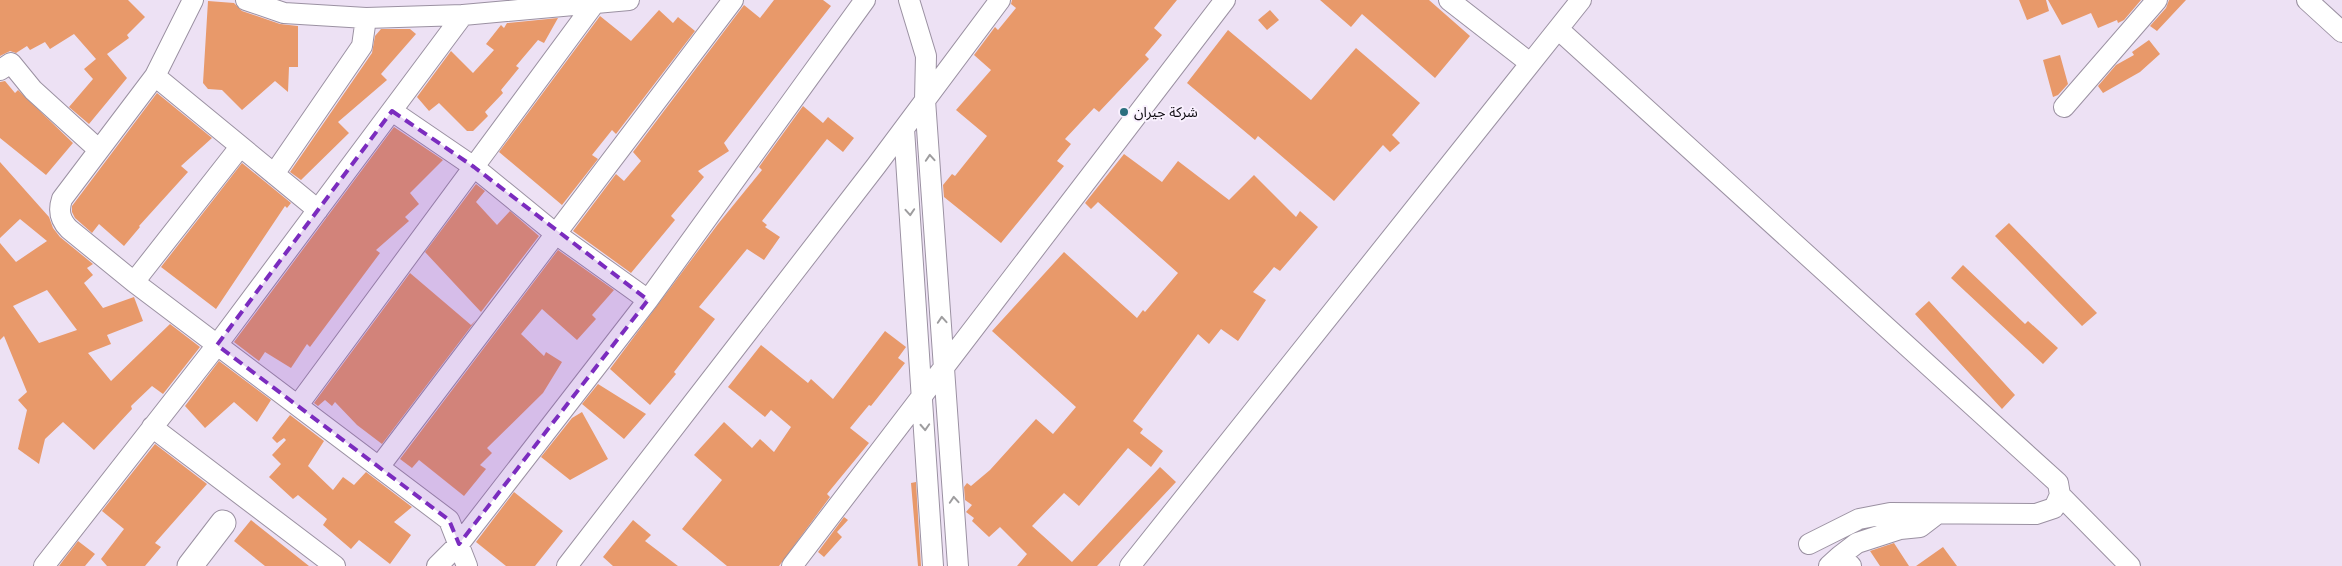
<svg xmlns="http://www.w3.org/2000/svg" width="2342" height="566" font-family="Montserrat,'Noto Sans Arabic',sans-serif">
  <style>
    .building { fill: #e8996a; fill-rule: evenodd }
    .lines { fill: none; stroke-linecap: round; stroke-linejoin: round }
    .minor-casing { stroke: #9b91a2; stroke-width: 22 }
    .tertiary-casing { stroke: #9b91a2; stroke-width: 27 }
    .minor { stroke: #fff; stroke-width: 20 }
    .tertiary { stroke: #fff; stroke-width: 25 }
    .oneway { stroke: #9e9d9f }
    .marked { fill: #7b2cbf; fill-opacity: 0.2; stroke: #7b2cbf; stroke-width: 4; stroke-dasharray: 10 6; stroke-linejoin: round }
    .poi-dot { fill: #2b6f7f; stroke: #f9f0fe; stroke-width: 2 }
    .labels { text-anchor: middle; dominant-baseline: central; stroke-width: 4; stroke-linejoin: round; paint-order: stroke }
    .poi-label { font-size: 14px; fill: #0d0a10; stroke: #f9f0fe; text-anchor: start }
  </style>
  <rect width="100%" height="100%" fill="#ede1f4"/>
  <!-- building -->
  <path class="building" d="M 0,0 L 128,0 L 145,17 L 127,35 L 129,38 L 107,54 L 127,78 L 89,124 L 69,107 L 93,79 L 84,69 L 96,59 L 74,34 L 50,49 L 45,42 L 30,50 L 27,46 L 16,53 L 10,51 L 0,56 Z
    M 774,0 L 823,0 L 831,6 L 724,143 L 729,151 L 698,171 L 704,177 L 671,216 L 675,220 L 631,273 L 573,231 L 616,174 L 624,181 L 641,161 L 633,152 L 744,5 L 760,18 Z
    M 1012,0 L 1177,0 L 1154,28 L 1162,35 L 1145,55 L 1149,59 L 1099,112 L 1094,108 L 1065,139 L 1071,144 L 1057,161 L 1064,166 L 1001,243 L 944,197 L 943,185 L 952,174 L 955,176 L 987,136 L 956,110 L 991,70 L 974,55 L 995,27 L 998,30 L 1016,8 L 1011,4 Z
    M 1320,0 L 1429,0 L 1470,36 L 1435,78 L 1362,14 L 1351,27 Z
    M 2019,0 L 2046,0 L 2049,11 L 2027,20 Z
    M 2048,0 L 2141,0 L 2124,20 L 2118,23 L 2117,20 L 2098,28 L 2091,13 L 2062,25 Z
    M 2169,0 L 2186,0 L 2157,31 L 2150,26 L 2166,8 Z
    M 208,1 L 234,3 L 242,11 L 280,24 L 298,26 L 298,67 L 289,67 L 288,92 L 275,81 L 242,110 L 222,90 L 208,89 L 203,83 Z
    M 659,10 L 673,23 L 678,17 L 695,31 L 616,134 L 612,130 L 592,155 L 598,159 L 562,205 L 499,152 L 600,16 L 631,41 Z
    M 1270,10 L 1279,20 L 1267,30 L 1258,20 Z
    M 558,18 L 544,43 L 538,40 L 516,66 L 519,68 L 501,90 L 503,93 L 485,112 L 488,116 L 473,131 L 467,131 L 439,103 L 429,111 L 417,97 L 451,51 L 473,73 L 494,50 L 486,44 L 501,25 L 504,28 L 507,23 Z
    M 381,29 L 410,29 L 416,34 L 381,74 L 387,80 L 338,122 L 349,133 L 301,180 L 290,172 L 372,53 L 375,36 Z
    M 1228,30 L 1311,100 L 1356,48 L 1420,103 L 1392,135 L 1400,143 L 1390,152 L 1383,145 L 1334,201 L 1258,136 L 1255,140 L 1187,83 Z
    M 2149,40 L 2160,54 L 2140,72 L 2103,93 L 2098,86 L 2116,65 L 2134,55 L 2132,52 Z
    M 2060,55 L 2068,84 L 2058,95 L 2053,97 L 2043,60 Z
    M 5,81 L 15,93 L 18,90 L 73,143 L 46,175 L 0,138 L 0,82 Z
    M 157,93 L 212,138 L 181,166 L 188,172 L 139,226 L 140,227 L 124,246 L 99,224 L 92,233 L 75,218 L 72,212 L 72,206 Z
    M 803,106 L 823,123 L 828,117 L 854,138 L 843,152 L 827,139 L 762,221 L 767,225 L 765,227 L 780,237 L 764,260 L 747,249 L 699,307 L 715,319 L 674,372 L 676,374 L 650,405 L 610,369 L 718,224 L 762,170 L 759,167 Z
    M 394,127 L 443,160 L 410,193 L 419,204 L 405,217 L 409,221 L 376,250 L 380,253 L 310,347 L 307,344 L 291,368 L 265,352 L 259,361 L 234,342 Z
    M 1124,154 L 1162,182 L 1178,161 L 1229,200 L 1254,175 L 1296,217 L 1300,211 L 1318,227 L 1280,271 L 1274,267 L 1253,292 L 1266,300 L 1238,341 L 1221,329 L 1209,344 L 1198,334 L 1133,421 L 1143,429 L 1140,433 L 1163,451 L 1151,467 L 1128,448 L 1079,506 L 1064,493 L 1032,526 L 1072,562 L 1160,467 L 1176,482 L 1097,566 L 1017,566 L 1027,554 L 1000,527 L 989,537 L 972,521 L 974,518 L 966,512 L 972,505 L 965,500 L 964,487 L 967,483 L 971,486 L 990,470 L 1036,419 L 1053,434 L 1076,407 L 992,331 L 1064,252 L 1137,318 L 1143,310 L 1145,312 L 1178,273 L 1098,202 L 1091,209 L 1085,203 Z
    M 0,162 L 49,217 L 53,228 L 60,237 L 93,264 L 87,268 L 93,275 L 84,283 L 103,308 L 134,297 L 143,321 L 107,335 L 111,344 L 88,353 L 111,381 L 170,324 L 200,347 L 163,394 L 152,386 L 131,406 L 132,409 L 94,450 L 63,422 L 45,439 L 39,464 L 18,449 L 27,410 L 18,400 L 27,392 L 4,336 L 0,340 L 0,243 L 16,262 L 47,241 L 20,219 L 0,238 ZM 47,290 L 77,330 L 39,343 L 13,306 Z
    M 242,163 L 291,203 L 287,208 L 285,206 L 216,309 L 161,267 Z
    M 476,184 L 485,191 L 476,202 L 497,225 L 510,211 L 539,236 L 481,312 L 425,252 Z
    M 2009,223 L 2097,313 L 2082,326 L 1995,236 Z
    M 558,250 L 614,290 L 592,315 L 596,319 L 577,340 L 542,309 L 521,334 L 544,356 L 546,352 L 562,362 L 543,393 L 487,448 L 492,453 L 480,465 L 486,469 L 464,496 L 419,460 L 412,468 L 400,459 Z
    M 1963,265 L 2025,324 L 2028,321 L 2058,348 L 2043,364 L 1951,278 Z
    M 410,273 L 471,325 L 476,320 L 382,444 L 357,425 L 335,402 L 332,406 L 325,400 L 318,406 L 314,403 Z
    M 1929,301 L 2015,395 L 2002,409 L 1915,314 Z
    M 885,331 L 906,347 L 898,358 L 905,363 L 871,406 L 869,405 L 850,428 L 869,443 L 827,494 L 830,497 L 779,566 L 727,566 L 682,529 L 722,480 L 694,455 L 724,422 L 752,448 L 760,439 L 774,452 L 791,427 L 771,410 L 765,417 L 728,387 L 761,345 L 808,383 L 811,379 L 833,399 Z
    M 219,361 L 271,400 L 257,422 L 234,402 L 205,428 L 185,406 Z
    M 598,384 L 646,414 L 624,439 L 582,404 Z
    M 582,412 L 608,459 L 570,480 L 541,457 L 572,418 Z
    M 290,415 L 324,441 L 308,466 L 333,490 L 343,477 L 354,485 L 366,472 L 412,507 L 394,522 L 411,535 L 390,564 L 359,540 L 351,549 L 323,525 L 327,519 L 298,495 L 293,499 L 269,477 L 281,464 L 272,455 L 286,440 L 284,438 L 277,443 L 272,438 Z
    M 155,444 L 207,484 L 155,543 L 161,547 L 145,566 L 107,566 L 101,559 L 124,529 L 102,511 Z
    M 916,482 L 921,566 L 918,566 L 911,483 Z
    M 514,492 L 563,531 L 535,566 L 506,566 L 476,542 Z
    M 844,517 L 848,520 L 837,532 L 842,537 L 824,557 L 818,552 Z
    M 251,520 L 309,566 L 265,566 L 234,541 Z
    M 633,520 L 651,535 L 645,541 L 678,566 L 613,566 L 603,557 Z
    M 78,541 L 95,554 L 85,566 L 59,566 Z
    M 1894,543 L 1909,566 L 1880,566 L 1870,551 Z
    M 1943,547 L 1957,566 L 1916,566 Z"/>
  <g class="lines">
    <defs>
      <path id="minor" d="M 193,0 L 155,76 L 62,199 C 58,211 60,220 69,229 L 134,282 L 449,520 L 467,566
        M 246,0 L 284,13 L 366,18 L 463,15 L 629,0
        M 909,0 L 926,56 L 925,100 L 958,566
        M 1449,0 L 1530,63
        M 2307,0 L 2342,32
        M 1558,29 L 2058,483 L 2060,495 L 2054,508 L 2036,514 L 1890,513 L 1859,519 L 1809,544
        M 0,70 L 11,63 L 33,90 L 99,150
        M 155,76 L 318,210
        M 2064,107 L 2157,0
        M 392,111 L 474,167 L 556,234 L 648,300
        M 904,129 L 933,566
        M 274,174 L 362,46 L 366,18
        M 134,282 L 240,147
        M 298,405 L 594,4
        M 152,427 L 335,566
        M 379,467 L 733,0
        M 2060,495 L 2130,566
        M 1840,556 L 1857,543 L 1900,529 L 1920,527 L 1937,514
        M 44,566 L 217,345 L 463,15
        M 437,566 L 459,544 L 648,300 L 865,0
        M 567,566 L 876,166 L 1000,0
        M 792,566 L 1225,0
        M 1130,566 L 1581,0
        M 1829,566 L 1840,556 L 1851,566"/>
      <path id="tertiary" d="M 190,566 L 223,523"/>
    </defs>
    <!-- minor casing -->
    <use href="#minor" class="minor-casing"/>
    <!-- tertiary casing -->
    <use href="#tertiary" class="tertiary-casing"/>
    <!-- minor -->
    <use href="#minor" class="minor"/>
    <!-- tertiary -->
    <use href="#tertiary" class="tertiary"/>
  </g>
  <!-- one-way arrows -->
  <defs><path id="oneway-chevron" d="M-2-3.5L2.5 0L-2 3.5" fill="none" stroke-width="1.6" stroke-linecap="round" stroke-linejoin="round" transform="scale(1.25)"/></defs>
  <g class="oneway">
    <use href="#oneway-chevron" transform="translate(930 158) rotate(-94)"/>
    <use href="#oneway-chevron" transform="translate(910 212) rotate(86)"/>
    <use href="#oneway-chevron" transform="translate(942 320) rotate(-94)"/>
    <use href="#oneway-chevron" transform="translate(925 427) rotate(87)"/>
    <use href="#oneway-chevron" transform="translate(954 500) rotate(-94)"/>
  </g>
  <!-- marked area -->
  <path class="marked" d="M 392,111 L 474,167 L 648,300 L 459,544 L 449,520 L 217,345 Z"/>
  <!-- markers -->
  <circle class="poi-dot" cx="1124" cy="112" r="5"/>
  <g class="labels">
    <!-- poi labels -->
    <g class="poi-label">
      <text x="1134" y="112">شركة جيران</text>
    </g>
  </g>
</svg>
